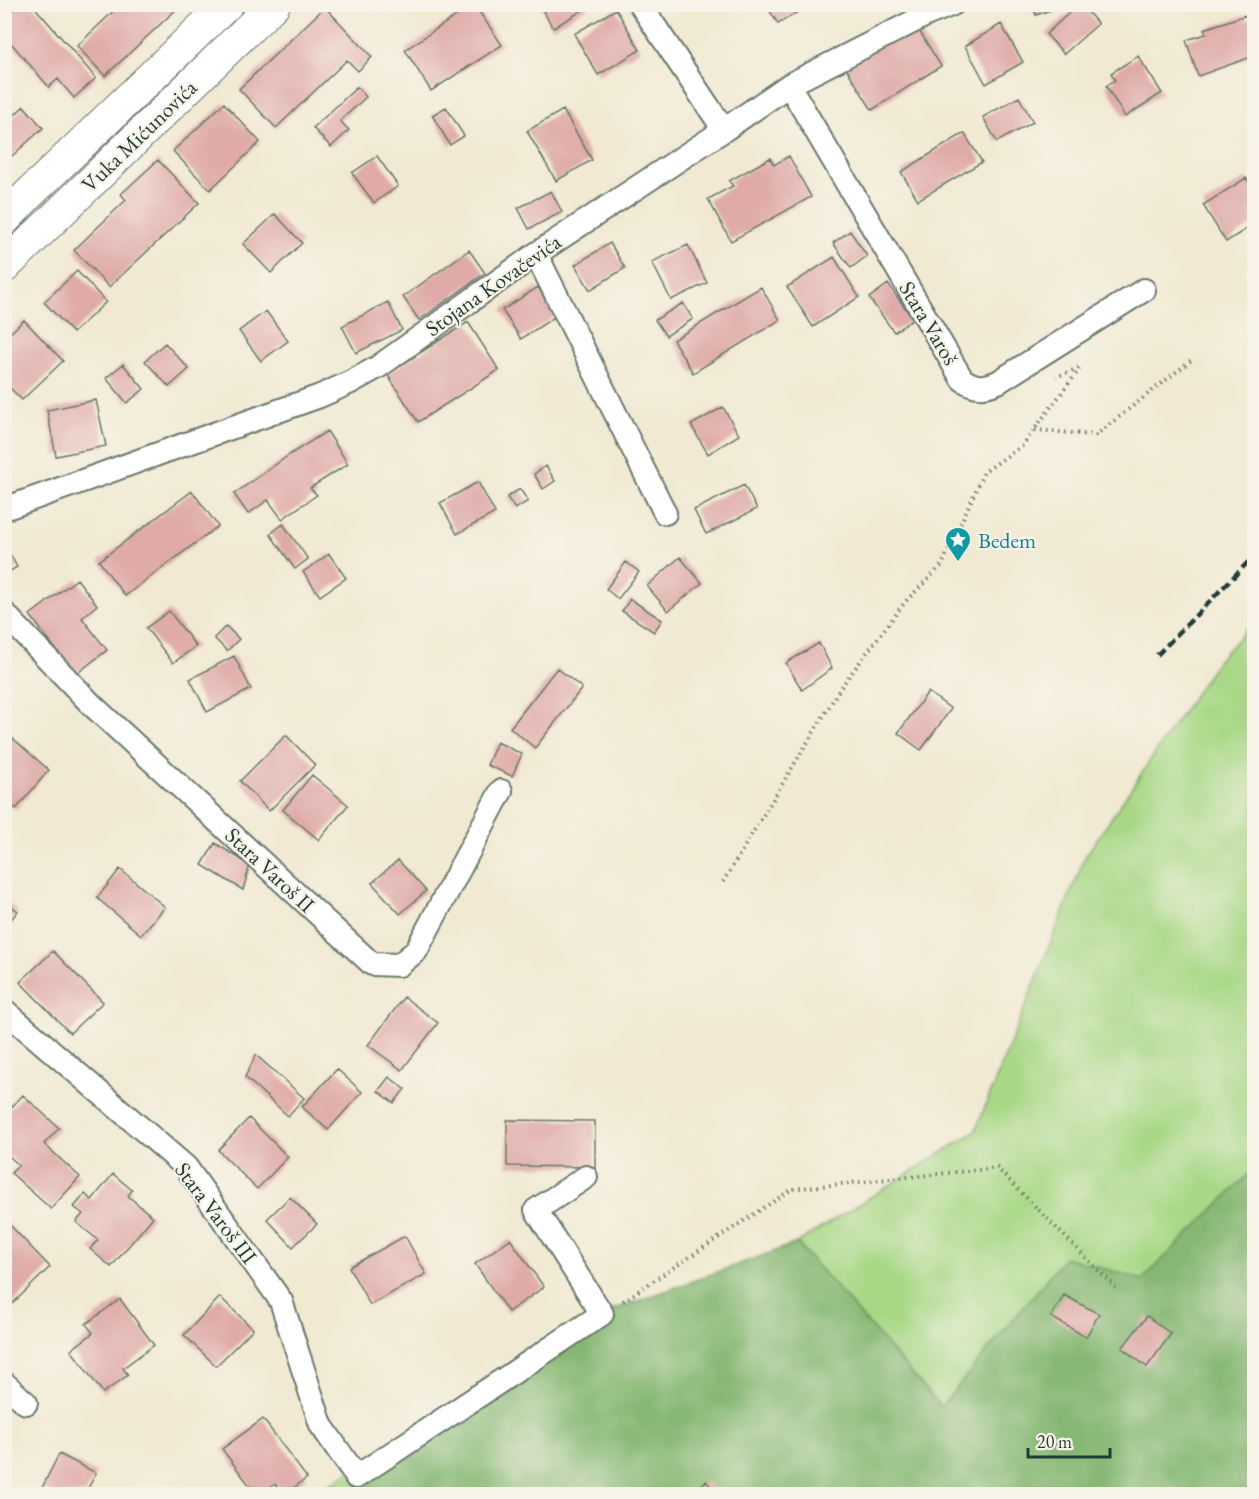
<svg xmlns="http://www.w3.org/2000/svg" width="1259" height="1499" font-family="'EB Garamond',serif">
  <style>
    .green { fill: #a8d886; stroke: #648a5d; stroke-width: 1.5 }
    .forest { fill: #86b873; stroke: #527a54; stroke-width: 1.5 }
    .building { fill: #dfaaa8 }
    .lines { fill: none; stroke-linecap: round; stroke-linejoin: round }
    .street-casing { stroke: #68796b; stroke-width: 26 }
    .secondary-casing { stroke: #68796b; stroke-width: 34 }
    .path { stroke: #68796b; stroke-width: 4; stroke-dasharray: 1.5 4.5; stroke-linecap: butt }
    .street { stroke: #fff; stroke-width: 22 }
    .secondary { stroke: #fff; stroke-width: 32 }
    .rail { stroke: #1f3d34; stroke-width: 4.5; stroke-dasharray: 9 4.5; stroke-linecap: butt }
    .labels { text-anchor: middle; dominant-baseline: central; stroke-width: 4.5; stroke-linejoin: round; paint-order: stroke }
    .street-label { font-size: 22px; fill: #1f3d34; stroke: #f7f3e8 }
    .culture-label { font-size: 22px; fill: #0d838f; stroke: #f7f3e8; text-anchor: start }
  </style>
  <rect width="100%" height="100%" fill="#f7f3e8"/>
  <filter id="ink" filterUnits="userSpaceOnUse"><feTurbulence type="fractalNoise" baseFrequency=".0167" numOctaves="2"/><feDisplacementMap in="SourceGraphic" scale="12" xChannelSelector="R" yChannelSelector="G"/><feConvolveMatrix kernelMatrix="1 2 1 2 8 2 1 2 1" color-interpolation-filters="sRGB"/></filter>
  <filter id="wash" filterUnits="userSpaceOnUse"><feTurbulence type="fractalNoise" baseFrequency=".008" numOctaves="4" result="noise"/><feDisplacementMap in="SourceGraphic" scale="24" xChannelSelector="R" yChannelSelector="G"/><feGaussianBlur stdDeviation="1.35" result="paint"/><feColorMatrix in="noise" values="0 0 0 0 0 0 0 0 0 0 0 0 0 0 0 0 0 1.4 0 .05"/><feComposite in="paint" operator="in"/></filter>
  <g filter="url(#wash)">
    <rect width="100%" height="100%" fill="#f1e9d2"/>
    <!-- green -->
    <path class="green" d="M 1254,622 L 1254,1174 L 1149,1282 L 1065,1257 L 941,1407 L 797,1243 L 975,1132 L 1085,857 L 1218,660 Z
      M 352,1470 L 363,1494 L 315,1494 Z"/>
    <!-- forest -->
    <path class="forest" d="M 1254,1169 L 1254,1494 L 360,1494 L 352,1470 L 602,1314 L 797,1243 L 941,1407 L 1065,1257 L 1142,1280 Z"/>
    <g id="blocks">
      <!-- building -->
      <path class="building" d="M 20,4 L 32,4 L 96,78 L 74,98 L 58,79 L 49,87 L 4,35 L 4,18 Z
        M 121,4 L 182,4 L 105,76 L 77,46 Z
        M 474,4 L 502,45 L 431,91 L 405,50 Z
        M 539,4 L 593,4 L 553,28 Z
        M 1032,4 L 1065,4 L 1065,5 L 1036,15 Z
        M 1079,4 L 1081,4 L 1098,24 L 1064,54 L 1046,34 Z
        M 766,5 L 809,5 L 778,24 Z
        M 325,7 L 372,57 L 358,71 L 347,60 L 276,128 L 239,89 Z
        M 616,9 L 640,50 L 598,75 L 574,34 Z
        M 1246,15 L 1247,20 L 1254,17 L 1254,56 L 1198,76 L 1186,40 L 1206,34 L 1204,29 Z
        M 915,24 L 941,66 L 872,110 L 846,68 Z
        M 1001,24 L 1023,62 L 986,84 L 965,46 Z
        M 1138,56 L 1162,93 L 1125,117 L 1106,86 L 1115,80 L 1111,73 Z
        M 357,87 L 366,97 L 340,121 L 349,130 L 331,147 L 313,128 Z
        M 1019,97 L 1033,122 L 997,142 L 983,117 Z
        M 224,103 L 260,142 L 210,190 L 173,151 Z
        M 24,106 L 43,128 L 12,156 L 4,147 L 4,111 L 11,118 Z
        M 446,107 L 464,136 L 450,145 L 432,115 Z
        M 563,110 L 592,160 L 556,181 L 527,131 Z
        M 964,133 L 982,162 L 918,200 L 901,172 Z
        M 377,156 L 398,186 L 374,203 L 352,173 Z
        M 789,156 L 811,197 L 731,241 L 708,199 L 733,186 L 729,181 L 770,158 L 774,165 Z
        M 158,160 L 199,203 L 109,287 L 74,250 L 126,200 L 121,194 Z
        M 1246,178 L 1254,191 L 1254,224 L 1226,242 L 1203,205 Z
        M 551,191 L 562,212 L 529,229 L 518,208 Z
        M 275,214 L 302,243 L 271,273 L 243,244 Z
        M 850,231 L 867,256 L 851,268 L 833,243 Z
        M 610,243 L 625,268 L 590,290 L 575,265 Z
        M 688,245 L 707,283 L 671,300 L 652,262 Z
        M 469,250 L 485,273 L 419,320 L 403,297 Z
        M 834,257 L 859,297 L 813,327 L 787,287 Z
        M 77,271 L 106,302 L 73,333 L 44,302 Z
        M 888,284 L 913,319 L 894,332 L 869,298 Z
        M 538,287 L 556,316 L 521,339 L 502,310 Z
        M 761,287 L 780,320 L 693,373 L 673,340 Z
        M 388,302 L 402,330 L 356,353 L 342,326 Z
        M 683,303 L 693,319 L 666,336 L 655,320 Z
        M 266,311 L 288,341 L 261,361 L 239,331 Z
        M 24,320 L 63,361 L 22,400 L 4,382 L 4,339 Z
        M 468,322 L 499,370 L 418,422 L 387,374 Z
        M 165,343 L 189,369 L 169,387 L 145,361 Z
        M 123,364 L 144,389 L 127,403 L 106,378 Z
        M 96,400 L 106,446 L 56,456 L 47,410 Z
        M 723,407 L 739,435 L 708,454 L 691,425 Z
        M 327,431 L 348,464 L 310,488 L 317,495 L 282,519 L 268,500 L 248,514 L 234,494 L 289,455 Z
        M 546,466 L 555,481 L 543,489 L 534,474 Z
        M 478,482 L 495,513 L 457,534 L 440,503 Z
        M 744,485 L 757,509 L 706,534 L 694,510 Z
        M 520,489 L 528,501 L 515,509 L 507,497 Z
        M 192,491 L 218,526 L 125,596 L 99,561 Z
        M 283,524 L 308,559 L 295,569 L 270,534 Z
        M 6,547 L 17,567 L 4,575 L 4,548 Z
        M 329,554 L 346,578 L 320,596 L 303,572 Z
        M 680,557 L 702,583 L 668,611 L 647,586 Z
        M 626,562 L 639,572 L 618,599 L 606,589 Z
        M 77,579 L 97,605 L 82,618 L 107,650 L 75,675 L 30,615 Z
        M 630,599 L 662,620 L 654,632 L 622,611 Z
        M 169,611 L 196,646 L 173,663 L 146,628 Z
        M 226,626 L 239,639 L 227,651 L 214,638 Z
        M 819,643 L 832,668 L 802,690 L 786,663 Z
        M 234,656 L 251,689 L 207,712 L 190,679 Z
        M 557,668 L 582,688 L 535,748 L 510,728 Z
        M 928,692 L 951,709 L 921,750 L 898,733 Z
        M 4,731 L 49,770 L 16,809 L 4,799 Z
        M 286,735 L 315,765 L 269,811 L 240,781 Z
        M 497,742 L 522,754 L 512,776 L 487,765 Z
        M 312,775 L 348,805 L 319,840 L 283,810 Z
        M 215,843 L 250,865 L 243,890 L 202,865 Z
        M 398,860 L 426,891 L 400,914 L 372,883 Z
        M 120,869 L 165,907 L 141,935 L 97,898 Z
        M 4,901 L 18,911 L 4,928 Z
        M 53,951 L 103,1002 L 70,1033 L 20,982 Z
        M 404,997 L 438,1023 L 402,1070 L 368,1045 Z
        M 256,1055 L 304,1098 L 288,1116 L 245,1077 Z
        M 337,1069 L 362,1092 L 328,1130 L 302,1107 Z
        M 389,1077 L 405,1089 L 394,1103 L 378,1091 Z
        M 23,1095 L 59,1128 L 44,1144 L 80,1177 L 51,1209 L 11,1173 L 19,1165 L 4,1152 L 4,1115 Z
        M 249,1118 L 288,1157 L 257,1189 L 218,1150 Z
        M 507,1120 L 595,1121 L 595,1167 L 507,1166 Z
        M 113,1174 L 132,1190 L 128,1196 L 153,1217 L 111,1267 L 90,1249 L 98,1240 L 76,1222 L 83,1214 L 74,1207 L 85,1194 L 92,1200 Z
        M 290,1197 L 317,1224 L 293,1247 L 267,1219 Z
        M 4,1219 L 50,1267 L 4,1312 Z
        M 405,1236 L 426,1274 L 370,1305 L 349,1267 Z
        M 510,1239 L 544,1287 L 508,1312 L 475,1264 Z
        M 1064,1295 L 1099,1314 L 1086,1337 L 1051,1317 Z
        M 220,1297 L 253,1329 L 216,1366 L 184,1335 Z
        M 120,1299 L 154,1345 L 123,1368 L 128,1375 L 103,1393 L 71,1350 L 93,1333 L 86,1324 Z
        M 1147,1316 L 1171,1334 L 1147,1367 L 1122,1348 Z
        M 263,1419 L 307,1478 L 285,1494 L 283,1494 L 275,1484 L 261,1494 L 256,1494 L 222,1449 Z
        M 59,1454 L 96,1473 L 85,1494 L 55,1494 L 42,1488 Z
        M 706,1481 L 715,1491 L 710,1494 L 695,1494 L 693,1492 Z"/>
    </g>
  </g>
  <g filter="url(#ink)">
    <use href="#blocks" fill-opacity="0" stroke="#68796b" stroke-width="1.5"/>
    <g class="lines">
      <defs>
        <path id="street" d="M 640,4 L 724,130
          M 789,85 L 962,379 C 974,388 984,388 998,382 L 1144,290
          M 536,254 L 665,513
          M 4,509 L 320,396 L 351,382 L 378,367 L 536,254 L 724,130 L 789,85 L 928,14 L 953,4
          M 4,613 L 92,705 L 372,964 L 399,965 L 416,951 L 501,791
          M 4,1010 L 186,1167 L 281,1301 L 321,1425 L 352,1470
          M 4,1383 L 26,1403
          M 356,1477 L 602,1314 L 536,1210 L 586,1177"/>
        <path id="secondary" d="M 4,220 L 28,195 L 227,4
          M 4,267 L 274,4"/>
      </defs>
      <!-- street casing -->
      <use href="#street" class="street-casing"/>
      <!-- secondary casing -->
      <use href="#secondary" class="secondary-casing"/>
      <!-- path -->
      <path class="path" d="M 1035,430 L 1096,435 L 1194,358
        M 723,882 L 841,687 L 905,602 L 942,565 L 984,472 L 1022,446 L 1081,367 L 1056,377
        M 623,1301 L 792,1189 L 997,1168 L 1118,1290"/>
      <!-- street -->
      <use href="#street" class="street"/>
      <!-- secondary -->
      <use href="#secondary" class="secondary"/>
      <!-- rail -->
      <path class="rail" d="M 1157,655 L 1254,556"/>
    </g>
  </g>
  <!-- icons -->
  <defs>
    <symbol id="sight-pin" viewBox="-11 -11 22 30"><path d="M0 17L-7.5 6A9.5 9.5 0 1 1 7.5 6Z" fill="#0f9aa8" stroke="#f7f3e8"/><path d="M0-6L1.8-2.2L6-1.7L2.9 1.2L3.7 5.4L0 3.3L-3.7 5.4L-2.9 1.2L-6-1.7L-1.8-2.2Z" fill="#fff"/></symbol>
  </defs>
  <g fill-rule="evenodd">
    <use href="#sight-pin" x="943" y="525" width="30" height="40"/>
  </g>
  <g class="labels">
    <!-- street labels -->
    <g class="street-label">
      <text transform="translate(139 136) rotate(-44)">Vuka Mićunovića</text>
      <text transform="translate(493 285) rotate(-35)">Stojana Kovačevića</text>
      <text transform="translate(929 323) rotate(59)">Stara Varoš</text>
      <text transform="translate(270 870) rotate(43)">Stara Varoš II</text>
      <text transform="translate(216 1213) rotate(53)">Stara Varoš III</text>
    </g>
    <!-- culture labels -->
    <g class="culture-label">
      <text x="978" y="540">Bedem</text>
    </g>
  </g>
  <!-- margin -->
  <rect width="1259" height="1499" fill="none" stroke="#f7f3e8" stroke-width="24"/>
  <!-- scale -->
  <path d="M1028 1448v9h82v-9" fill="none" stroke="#1f3d34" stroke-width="3"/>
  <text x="1037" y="1448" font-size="18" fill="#1f3d34" stroke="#f7f3e8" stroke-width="4.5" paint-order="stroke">20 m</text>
</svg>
